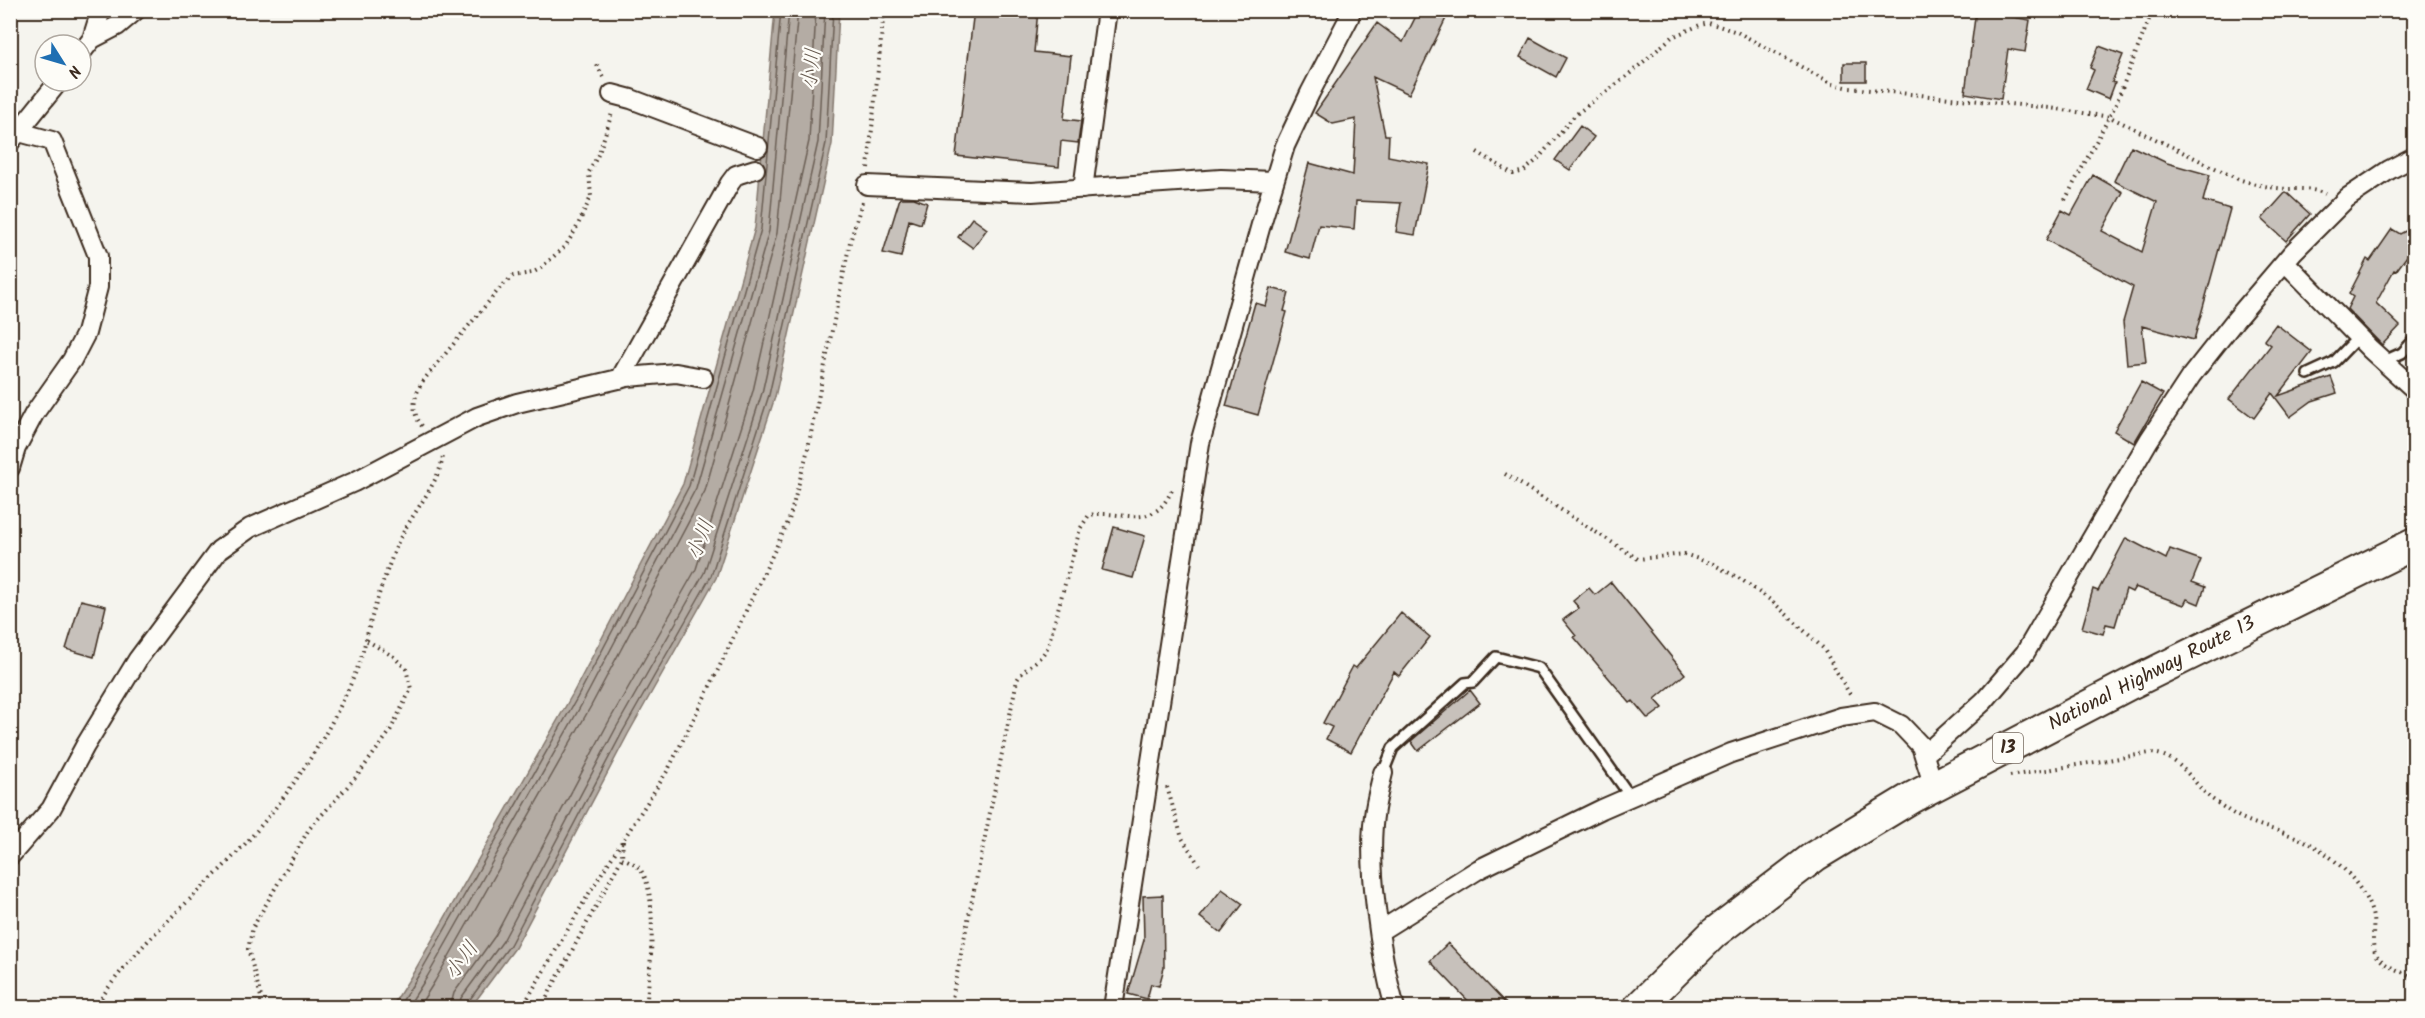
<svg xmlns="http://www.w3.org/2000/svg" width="2425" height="1018" font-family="Kalam,'Klee One',sans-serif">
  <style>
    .water { fill: #b4aca4; stroke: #84786e; stroke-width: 1.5 }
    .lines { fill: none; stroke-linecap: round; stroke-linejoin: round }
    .shore { stroke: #6b5e54; stroke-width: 1.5 }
    .building { fill: #c7c1bb; stroke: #3b2a1e; stroke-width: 1.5 }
    .service-casing { stroke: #3b2a1e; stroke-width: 14 }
    .minor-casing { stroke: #3b2a1e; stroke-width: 22 }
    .trunk-casing { stroke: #3b2a1e; stroke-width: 34 }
    .path { stroke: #3b2a1e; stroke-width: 4; stroke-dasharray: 1.5 4.5; stroke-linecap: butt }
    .service { stroke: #fdfcf7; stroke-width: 9 }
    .minor { stroke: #fdfcf7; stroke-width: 18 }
    .trunk { stroke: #fdfcf7; stroke-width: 30 }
    .labels { text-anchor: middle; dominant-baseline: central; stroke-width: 4.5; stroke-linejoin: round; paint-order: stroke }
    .shield { fill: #fdfcf7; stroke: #75695f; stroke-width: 1.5 }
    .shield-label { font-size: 18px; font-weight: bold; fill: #3b2a1e }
    .street-label { font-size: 20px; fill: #3b2a1e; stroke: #fdfcf7 }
    .water-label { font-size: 21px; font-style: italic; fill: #65584d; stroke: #fdfcf7 }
  </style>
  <rect width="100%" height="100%" fill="#f5f4ee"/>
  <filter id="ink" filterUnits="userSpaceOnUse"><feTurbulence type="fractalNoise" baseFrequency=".0167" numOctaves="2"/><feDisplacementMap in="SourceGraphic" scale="12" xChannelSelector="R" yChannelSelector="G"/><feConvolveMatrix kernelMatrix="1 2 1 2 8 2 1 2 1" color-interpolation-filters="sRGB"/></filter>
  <g filter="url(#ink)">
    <!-- water -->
    <path class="water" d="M 775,11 L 839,11 L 832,144 L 775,397 L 716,578 L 628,734 L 515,948 L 471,1007 L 391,1008 L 415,970 L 572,695 L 683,484 L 755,228 Z"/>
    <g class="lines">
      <!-- shore -->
      <path class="shore" d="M 398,1008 L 420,973 L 577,698 L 689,486 L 761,229 L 781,10
        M 407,1008 L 427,977 L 583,702 L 696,488 L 769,231 L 789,10
        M 418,1008 L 435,981 L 591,706 L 705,491 L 777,233 L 798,10
        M 450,1008 L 454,993 L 495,936 L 608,723 L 696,569 L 753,391 L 809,141 L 816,10
        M 459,1008 L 461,998 L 503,941 L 616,728 L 704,573 L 762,393 L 818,142 L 825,10
        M 466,1008 L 468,1002 L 510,945 L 623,731 L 711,576 L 769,395 L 826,143 L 833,10"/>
    </g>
    <!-- building -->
    <path class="building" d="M 974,10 L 1038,10 L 1034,52 L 1071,56 L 1064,119 L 1081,121 L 1078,143 L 1061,141 L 1059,167 L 956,156 Z
      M 1419,10 L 1450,10 L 1409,94 L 1373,77 L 1385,135 L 1389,135 L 1388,156 L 1429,164 L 1415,235 L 1396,232 L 1401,203 L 1356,201 L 1354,229 L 1319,225 L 1310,259 L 1285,252 L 1309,163 L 1353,175 L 1356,119 L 1333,124 L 1315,113 L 1377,23 L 1403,42 Z
      M 1976,10 L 2013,10 L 2012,17 L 2030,20 L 2025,52 L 2008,49 L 2001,99 L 1965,93 Z
      M 1530,38 L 1566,58 L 1556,77 L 1520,57 Z
      M 2099,46 L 2123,55 L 2112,82 L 2115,83 L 2109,99 L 2086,89 L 2094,70 L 2090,68 Z
      M 1844,63 L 1866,63 L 1866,81 L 1844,81 Z
      M 1580,126 L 1594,137 L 1570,170 L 1555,160 Z
      M 2131,146 L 2167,163 L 2210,175 L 2203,201 L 2230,209 L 2194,340 L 2142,326 L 2146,362 L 2127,364 L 2123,322 L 2133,287 L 2046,240 L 2062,210 L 2071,215 L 2093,175 L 2123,192 L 2102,231 L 2142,252 L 2157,202 L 2114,181 Z
      M 2286,192 L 2310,214 L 2286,241 L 2262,219 Z
      M 900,198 L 914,198 L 927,203 L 921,224 L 909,220 L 901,257 L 883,253 Z
      M 972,218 L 987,229 L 973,248 L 958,237 Z
      M 2415,226 L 2415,245 L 2396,271 L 2394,270 L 2376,303 L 2400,326 L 2382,345 L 2347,309 L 2353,297 L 2349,294 L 2367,259 L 2370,261 L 2392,229 L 2400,234 Z
      M 1271,288 L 1289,293 L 1284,311 L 1287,312 L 1258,415 L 1226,406 L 1255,303 L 1266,306 Z
      M 2276,324 L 2312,352 L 2278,396 L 2331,377 L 2337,393 L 2312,401 L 2290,417 L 2272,393 L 2254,418 L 2229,399 L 2271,345 L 2264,340 Z
      M 2141,382 L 2163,394 L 2134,443 L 2114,431 Z
      M 1114,527 L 1145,536 L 1133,578 L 1102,570 Z
      M 2126,538 L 2166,559 L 2170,549 L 2201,560 L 2192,582 L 2205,587 L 2199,604 L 2187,599 L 2184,605 L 2135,587 L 2132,592 L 2126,589 L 2115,626 L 2106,624 L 2103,634 L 2082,628 L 2093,589 L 2098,591 Z
      M 1611,582 L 1685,674 L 1655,699 L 1663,708 L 1648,719 L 1633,701 L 1630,703 L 1574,637 L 1576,636 L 1563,620 L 1579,608 L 1573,601 L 1589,588 L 1595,595 Z
      M 81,600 L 106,606 L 94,657 L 66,649 Z
      M 1401,613 L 1430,637 L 1399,676 L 1394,672 L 1351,752 L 1326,739 L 1332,727 L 1323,723 L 1353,666 L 1356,668 Z
      M 1470,690 L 1480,703 L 1418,751 L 1411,741 Z
      M 1222,889 L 1243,904 L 1221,933 L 1200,917 Z
      M 1163,895 L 1164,968 L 1159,986 L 1151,984 L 1147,999 L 1128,994 L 1144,940 L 1143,896 Z
      M 1448,943 L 1510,1008 L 1475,1008 L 1430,961 Z"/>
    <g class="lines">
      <defs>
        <path id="service" d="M 2384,361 L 2402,353 L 2414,340
          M 2308,374 L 2334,362 L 2358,337
          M 1383,773 L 1393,748 L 1465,683 L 1473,682 L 1496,657 L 1539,668 L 1630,796"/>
        <path id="minor" d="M 92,39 L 117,26 L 136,10
          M 81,53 L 92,39 L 101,10
          M 612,94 L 631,99 L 758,147
          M 10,142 L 59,81
          M 867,185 L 1032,192 L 1221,179 L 1274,181
          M 1083,189 L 1107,10
          M 2285,262 L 2370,349 L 2414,389
          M 620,379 L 730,183 L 736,175 L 755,169
          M 10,468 L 16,448 L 34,414 L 72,360 L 86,333 L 98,287 L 98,256 L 52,141 L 19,132
          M 1924,755 L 1984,701 L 2025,653 L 2149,440 L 2191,376 L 2236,319 L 2293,252 L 2347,198 L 2389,170 L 2414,157
          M 1383,773 C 1380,785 1377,797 1375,809 C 1366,862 1380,955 1395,1008
          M 10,856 L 51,809 L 85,746 L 138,659 L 219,550 L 250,528 L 354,482 L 477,417 L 517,403 L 627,377 L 676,373 L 703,378
          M 1380,931 L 1479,869 L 1602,809 L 1731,753 L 1841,717 L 1875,712 L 1901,725 L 1921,746 L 1934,787
          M 1113,1008 L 1200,443 L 1262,221 L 1285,146 L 1310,93 L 1349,18 L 1351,10"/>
        <path id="trunk" d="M 1638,1008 L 1714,933 L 1815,856 L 1911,798 L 2128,685 L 2414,544"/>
      </defs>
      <!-- service casing -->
      <use href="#service" class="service-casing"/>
      <!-- minor casing -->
      <use href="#minor" class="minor-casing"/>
      <!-- trunk casing -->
      <use href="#trunk" class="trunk-casing"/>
      <!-- path -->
      <path class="path" d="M 597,65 L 603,77
        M 1477,152 L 1513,174 L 1524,171 L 1537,160 L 1575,115 L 1626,77 L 1672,37 L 1700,25 L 1709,23 L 1737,32 L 1833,84 L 1850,88 L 2050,108 L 2110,117 L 2238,179 C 2254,184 2270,188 2287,189 C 2300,189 2313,188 2325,194
        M 868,168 L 884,10
        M 2065,200 L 2115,106 L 2150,17
        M 422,426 C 410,411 414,397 422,382 L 500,288 L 513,276 L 532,273 L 541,268 L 566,245 L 575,231 L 591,197 L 589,172 L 599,153 L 612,113
        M 1505,474 L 1638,559 L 1684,554 L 1713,564 L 1742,580 L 1773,602 L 1823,648 L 1852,698
        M 2010,776 L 2150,753 C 2177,754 2190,778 2207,795 C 2214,801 2222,806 2229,811 C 2249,824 2271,828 2293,836 C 2315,844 2337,860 2352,878 C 2361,889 2371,904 2373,918 C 2375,933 2368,950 2382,961 C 2391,969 2404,972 2414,978
        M 1167,787 L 1182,838 L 1199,865
        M 622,858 C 627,860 634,863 638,867 C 661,889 649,977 646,1008
        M 95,1008 C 134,944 196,898 245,844 C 292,792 334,728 359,664 C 364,649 367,634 371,620 C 378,596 387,570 396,547 C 407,519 442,481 443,454
        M 261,1008 L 261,997 L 248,949 L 253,927 L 309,829 L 357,776 L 389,733 L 411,689 L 406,669 L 394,657 L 366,640
        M 522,1008 L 591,890 L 668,770 L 716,674 L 789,520 L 807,453 L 850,242 L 862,202
        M 541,1008 L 622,858 L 623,838
        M 950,1008 L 1017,680 C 1025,666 1041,662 1048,646 L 1080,529 L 1089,515 C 1125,509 1152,533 1172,490"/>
      <!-- service -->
      <use href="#service" class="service"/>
      <!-- minor -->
      <use href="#minor" class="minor"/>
      <!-- trunk -->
      <use href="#trunk" class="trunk"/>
    </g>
  </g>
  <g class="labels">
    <!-- shield labels -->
    <rect class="shield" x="1993" y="733" width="30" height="30" rx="4.5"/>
    <g class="shield-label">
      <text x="2008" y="748">13</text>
    </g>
    <!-- street labels -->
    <g class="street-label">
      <text transform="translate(2152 674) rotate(-27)">National Highway Route 13</text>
    </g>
    <!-- water labels -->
    <g class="water-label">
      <text transform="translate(812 69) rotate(-83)">小川</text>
      <text transform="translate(701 540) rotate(-69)">小川</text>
      <text transform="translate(462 961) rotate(-54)">小川</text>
    </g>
  </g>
  <!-- margin -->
  <rect width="2425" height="1018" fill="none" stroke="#fdfcf7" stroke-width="36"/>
  <rect x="18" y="18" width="2389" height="982" fill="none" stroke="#3b2a1e" stroke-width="2" filter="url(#ink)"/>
  <!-- north arrow -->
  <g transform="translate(63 63) rotate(127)"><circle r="28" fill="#fdfcf7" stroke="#afa8a0" stroke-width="1.5"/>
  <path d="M0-4.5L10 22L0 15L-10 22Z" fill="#1f6fb2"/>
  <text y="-9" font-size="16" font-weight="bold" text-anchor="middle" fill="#3b2a1e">N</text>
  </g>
</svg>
